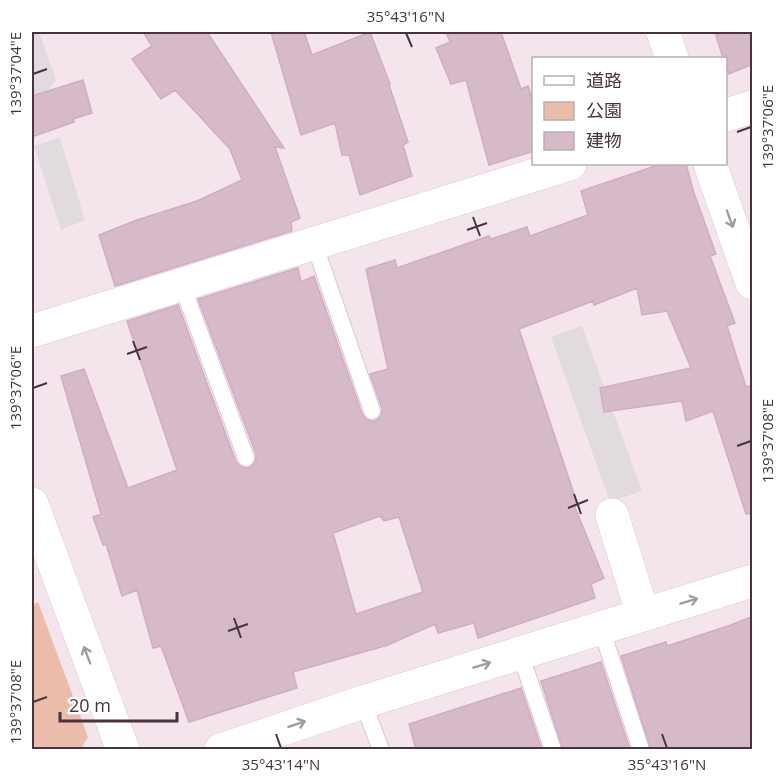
<svg xmlns="http://www.w3.org/2000/svg" width="784" height="781" font-family="'Open Sans','Noto Sans JP',sans-serif">
  <style>
    .green { fill: #ecbcaa }
    .parking { fill: #e1dbdf }
    .building { fill: #d6baca; stroke: #d2acc2; stroke-width: 1.5; fill-rule: evenodd }
    .lines { fill: none; stroke-linecap: round; stroke-linejoin: round }
    .service-casing { stroke: #dec4d2; stroke-width: 18 }
    .minor-casing { stroke: #dec4d2; stroke-width: 34 }
    .service { stroke: #fff; stroke-width: 16 }
    .minor { stroke: #fff; stroke-width: 33 }
    .oneway { stroke: #a39a9f }
    .ticks { fill: none; stroke: #47343f; stroke-width: 2 }
    .neatline { fill: none; stroke: #47343f; stroke-width: 2 }
    .ticks-label { font-size: 15px; text-anchor: middle; fill: #47343f }
  </style>
  <rect width="100%" height="100%" fill="#f4e5ec"/>
  <!-- green -->
  <path class="green" d="M 38,602 L 88,737 L 81,749 L 32,749 L 32,605 Z"/>
  <!-- parking -->
  <path class="parking" d="M 32,32 L 39,32 L 56,80 L 35,109 L 32,98 Z
    M 60,138 L 85,220 L 61,230 L 34,146 Z
    M 582,326 L 642,491 L 610,502 L 551,337 Z"/>
  <!-- building -->
  <path class="building" d="M 143,32 L 207,32 L 284,148 L 275,147 L 300,218 L 291,222 L 292,231 L 115,286 L 99,235 L 137,220 L 197,201 L 242,180 L 230,149 L 175,90 L 161,99 L 132,59 L 152,46 Z
    M 271,32 L 304,32 L 312,55 L 370,32 L 390,84 L 389,85 L 408,142 L 403,145 L 412,176 L 360,195 L 349,155 L 342,155 L 335,123 L 301,135 Z
    M 446,32 L 501,32 L 521,89 L 528,86 L 534,106 L 534,151 L 489,165 L 466,80 L 451,84 L 436,48 L 450,42 Z
    M 715,32 L 753,32 L 753,64 L 729,74 L 726,65 L 726,58 L 723,58 Z
    M 83,80 L 92,113 L 73,119 L 74,122 L 32,137 L 32,96 Z
    M 661,164 L 686,164 L 694,193 L 716,254 L 710,256 L 735,323 L 727,326 L 746,387 L 753,385 L 753,513 L 746,514 L 713,411 L 686,421 L 682,401 L 604,412 L 600,388 L 691,368 L 667,311 L 642,315 L 637,288 L 594,305 L 593,301 L 519,329 L 577,503 L 574,505 L 604,578 L 591,584 L 595,598 L 478,638 L 474,623 L 438,633 L 435,624 L 388,645 L 293,672 L 297,688 L 189,722 L 161,646 L 153,648 L 137,590 L 122,596 L 106,544 L 103,545 L 93,517 L 101,514 L 61,376 L 84,369 L 128,488 L 177,470 L 127,321 L 178,305 L 236,462 L 240,466 L 244,468 L 249,468 L 254,464 L 256,459 L 256,454 L 198,299 L 298,268 L 301,282 L 314,276 L 362,414 L 366,419 L 371,421 L 375,421 L 380,417 L 382,412 L 382,408 L 370,374 L 388,369 L 366,269 L 395,260 L 397,268 L 489,236 L 491,239 L 527,227 L 530,236 L 588,215 L 581,191 ZM 380,516 L 384,521 L 399,517 L 423,592 L 356,614 L 333,533 Z
    M 753,616 L 753,750 L 651,750 L 621,656 L 666,642 L 667,646 L 731,625 Z
    M 601,662 L 630,750 L 563,750 L 541,681 Z
    M 521,688 L 542,750 L 416,750 L 409,724 Z"/>
  <g class="lines">
    <defs>
      <path id="service" d="M 314,243 L 372,411
        M 182,285 L 246,458
        M 601,628 L 641,750
        M 520,653 L 553,750
        M 363,702 L 381,750"/>
      <path id="minor" d="M 663,32 L 672,58
        M 726,115 L 752,107
        M 710,164 L 752,283
        M 32,331 L 570,164
        M 32,504 L 123,750
        M 612,515 L 643,615
        M 221,750 L 363,702 L 752,581"/>
    </defs>
    <!-- service casing -->
    <use href="#service" class="service-casing"/>
    <!-- minor casing -->
    <use href="#minor" class="minor-casing"/>
    <!-- service -->
    <use href="#service" class="service"/>
    <!-- minor -->
    <use href="#minor" class="minor"/>
  </g>
  <!-- one-way arrows -->
  <defs><path id="oneway-shaft" d="M-6 0H5M1.5-3L5.5 0L1.5 3" fill="none" stroke-width="1.6" stroke-linecap="round" stroke-linejoin="round" transform="scale(1.5)"/></defs>
  <g class="oneway">
    <use href="#oneway-shaft" transform="translate(730 219) rotate(70)"/>
    <use href="#oneway-shaft" transform="translate(689 601) rotate(-17)"/>
    <use href="#oneway-shaft" transform="translate(87 655) rotate(-111)"/>
    <use href="#oneway-shaft" transform="translate(482 665) rotate(-17)"/>
    <use href="#oneway-shaft" transform="translate(297 724) rotate(-19)"/>
  </g>
  <!-- ticks -->
  <path class="ticks" d="M 406,33 L 412,47M 33,74 L 47,69M 737,132 L 751,127M 473,217 L 480,236M 467,230 L 487,223M 133,341 L 140,360M 127,354 L 147,347M 33,388 L 47,383M 737,446 L 751,441M 574,494 L 581,514M 568,508 L 588,500M 234,618 L 241,638M 228,631 L 248,624M 33,702 L 47,697M 276,734 L 281,748M 662,734 L 667,748"/>
  <!-- border -->
  <rect width="784" height="781" fill="none" stroke="#ffffff" stroke-width="66"/>
  <!-- legend -->
  <rect x="532" y="57" width="195" height="108" fill="#ffffff" stroke="#b5aeb2" stroke-width="1.5"/>
  <rect x="544" y="76" width="30" height="9" fill="#ffffff" stroke="#b5aeb2" stroke-width="1.5"/>
  <text x="586" y="87" font-size="18" fill="#47343f">道路</text>
  <rect x="544" y="102" width="30" height="18" fill="#ecbcaa" stroke="#b5aeb2" stroke-width="1.5"/>
  <text x="586" y="117" font-size="18" fill="#47343f">公園</text>
  <rect x="544" y="132" width="30" height="18" fill="#d6baca" stroke="#b5aeb2" stroke-width="1.5"/>
  <text x="586" y="147" font-size="18" fill="#47343f">建物</text>
  <!-- scale -->
  <path d="M60 712v9h117v-9" fill="none" stroke="#47343f" stroke-width="3"/>
  <text x="69" y="712" font-size="18" fill="#47343f" stroke="#ffffff" stroke-width="4.5" paint-order="stroke">20 m</text>
  <rect x="33" y="33" width="718" height="715" class="neatline"/>
  <g class="ticks-label">
    <text x="406" y="22">35°43'16"N</text>
    <text transform="translate(16 74) rotate(-90)" y="5">139°37'04"E</text>
    <text transform="translate(768 127) rotate(-90)" y="5">139°37'06"E</text>
    <text transform="translate(16 388) rotate(-90)" y="5">139°37'06"E</text>
    <text transform="translate(768 441) rotate(-90)" y="5">139°37'08"E</text>
    <text transform="translate(16 702) rotate(-90)" y="5">139°37'08"E</text>
    <text x="281" y="770">35°43'14"N</text>
    <text x="667" y="770">35°43'16"N</text>
  </g>
</svg>
